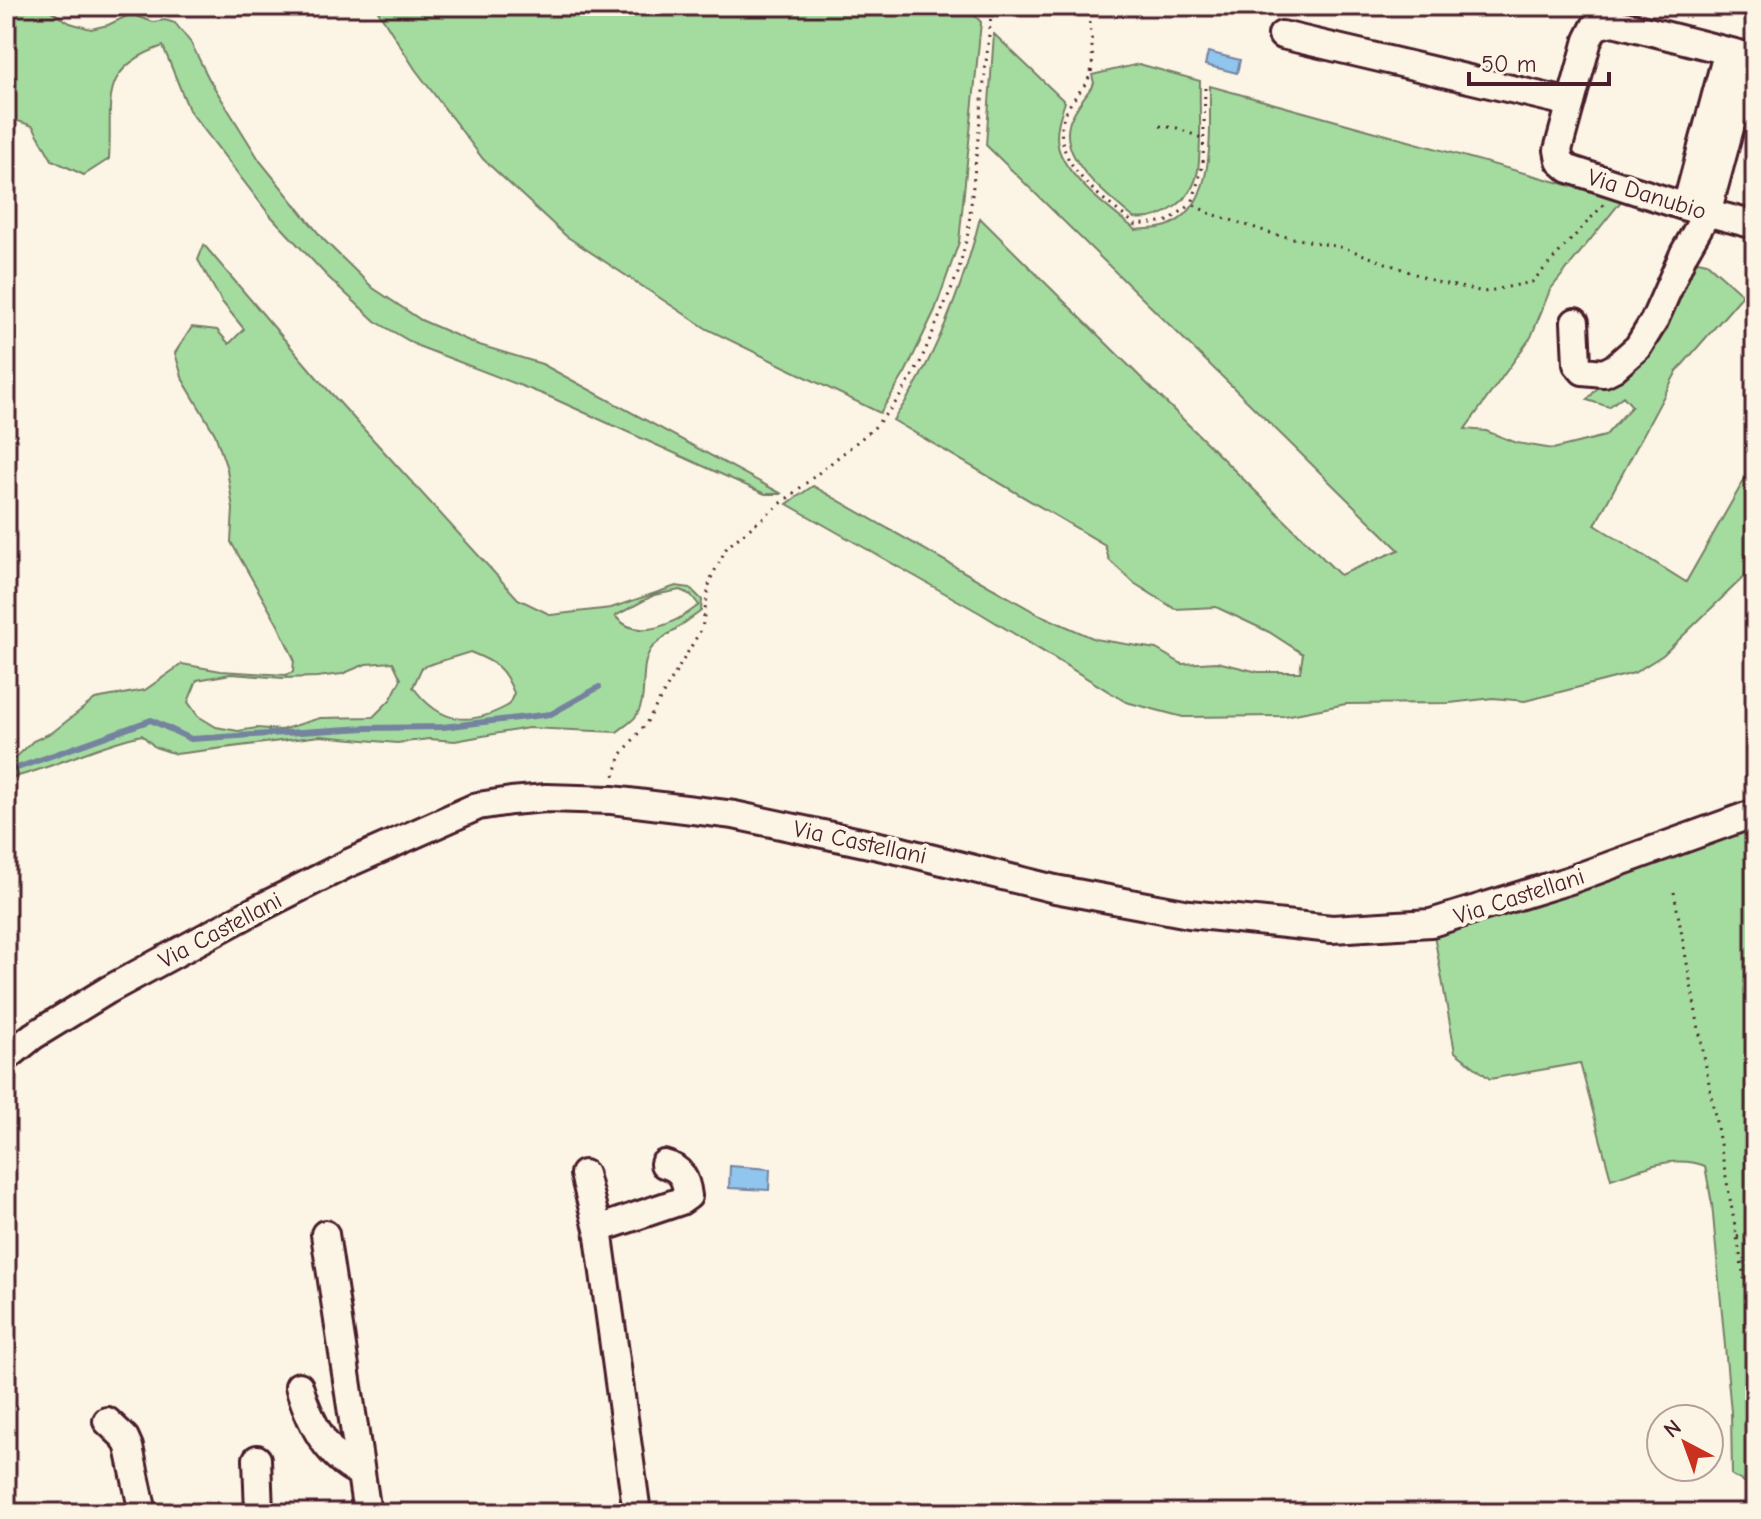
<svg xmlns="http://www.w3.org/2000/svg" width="1761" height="1519" font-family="'Comic Neue',sans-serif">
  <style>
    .green { fill: #a4dca0; stroke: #777e66; stroke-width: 2; fill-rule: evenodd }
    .water { fill: #90c5ed; stroke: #74839f; stroke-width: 2 }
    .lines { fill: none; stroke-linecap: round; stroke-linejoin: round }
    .stream { stroke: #74839f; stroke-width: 6 }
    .minor-casing { stroke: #4a1f2b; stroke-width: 32 }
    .path { stroke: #4a1f2b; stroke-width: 3; stroke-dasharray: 2 6; stroke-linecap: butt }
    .minor { stroke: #fcf5e5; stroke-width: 26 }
    .labels { text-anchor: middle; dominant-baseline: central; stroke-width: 8; stroke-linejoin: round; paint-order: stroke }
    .street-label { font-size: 24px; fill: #4a1f2b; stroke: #fcf5e5 }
  </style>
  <rect width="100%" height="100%" fill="#fcf5e5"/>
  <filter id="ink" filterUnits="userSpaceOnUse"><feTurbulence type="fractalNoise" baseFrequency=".0125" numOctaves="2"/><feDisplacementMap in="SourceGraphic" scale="16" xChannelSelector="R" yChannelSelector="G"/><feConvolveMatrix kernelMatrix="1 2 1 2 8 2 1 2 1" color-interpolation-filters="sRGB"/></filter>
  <g filter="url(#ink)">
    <!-- green -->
    <path class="green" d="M 6,6 L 43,6 L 70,23 L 91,29 L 108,25 L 131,14 L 153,22 L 165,20 L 175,23 L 191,43 L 209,79 L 260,161 L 323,239 L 373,288 L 421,320 L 476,344 L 542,364 L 782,494 L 765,494 L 550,397 L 418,346 L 375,321 L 327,276 L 269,214 L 189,110 L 163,46 C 96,70 113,101 109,159 L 84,175 L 52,160 L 33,126 L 6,117 Z
      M 375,6 L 966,6 L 981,22 L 959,242 L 935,310 L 905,373 L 880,413 L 707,329 L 566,236 L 483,159 L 415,69 Z
      M 994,34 L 1065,102 C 1060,116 1055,130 1058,146 C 1064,176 1113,212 1136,230 C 1146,229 1158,229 1167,226 C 1218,207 1209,130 1210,86 L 1622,200 L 1550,290 L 1531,337 L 1465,429 L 1486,431 L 1517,443 L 1553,449 L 1605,436 L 1632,406 L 1623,396 L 1609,407 L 1587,400 L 1602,383 L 1689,259 L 1707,263 L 1743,295 L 1677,371 L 1595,525 L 1686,582 L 1755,461 L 1755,566 L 1663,655 L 1634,673 L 1525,701 L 1493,698 L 1450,703 L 1346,704 L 1285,716 L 1183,717 L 1126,702 L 980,613 L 787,504 L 813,486 L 1038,614 L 1095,639 L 1156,649 L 1182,664 L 1217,662 L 1258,672 L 1300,672 L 1303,654 L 1269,632 L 1216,607 L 1175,609 L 1134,583 L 1109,560 L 1105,545 L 893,420 C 933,365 964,284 980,218 L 1340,575 L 1399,550 L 986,145 Z
      M 1139,64 L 1200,81 C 1199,110 1202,141 1198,170 C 1193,200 1163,222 1134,218 C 1110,198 1060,161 1069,125 C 1072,111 1086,96 1094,83 L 1092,75 Z
      M 204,245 L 319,380 L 518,599 L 551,615 L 611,608 L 676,586 L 690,588 L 702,600 L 701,611 C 690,620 657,640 651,649 C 638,668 649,697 636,716 C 632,722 623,727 617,732 L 528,728 L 455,741 L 429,739 L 397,743 L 320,736 L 176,754 L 155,747 L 142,735 C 95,745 53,769 6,779 L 6,767 L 33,741 L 53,732 L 95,699 L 145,690 L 182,664 L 221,671 L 286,675 L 293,672 L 294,659 L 278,625 L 231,542 L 233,509 L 227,469 L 215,434 L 183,380 L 175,353 L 192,327 L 217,330 L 229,344 L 244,329 L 222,302 L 198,260 ZM 680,590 L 691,595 L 699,605 C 676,623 638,643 615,616 L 654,595 ZM 470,652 C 495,662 504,667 514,693 L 509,705 C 470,727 440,724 413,687 L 422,667 ZM 393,662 L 401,679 L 391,699 L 373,717 L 320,718 L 281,730 L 257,728 L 238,731 L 216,727 L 198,716 L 188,702 L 197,680 L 231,674 L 283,678 L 317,677 L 342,674 L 366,664 Z
      M 1755,818 L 1755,1498 L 1749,1485 L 1732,1475 L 1731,1412 L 1712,1204 L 1705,1166 C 1673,1154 1642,1169 1611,1179 L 1580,1063 L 1490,1079 L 1455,1052 L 1433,929 Z"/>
    <!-- water -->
    <path class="water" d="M 1208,52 L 1240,60 L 1237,73 L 1205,65 Z
      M 730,1166 L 770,1169 L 769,1190 L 729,1188 Z"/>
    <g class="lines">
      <!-- stream -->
      <path class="stream" d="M 6,772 L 151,720 L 191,739 L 365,728 L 443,727 L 551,714 L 599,687"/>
      <defs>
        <path id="minor" d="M 1282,35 L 1571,103
          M 1755,58 L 1613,22 L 1595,26 L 1588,40 L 1558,150 L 1560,161 L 1569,169 L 1686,207 L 1755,225
          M 1686,207 L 1724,65
          M 1575,322 L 1577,364 L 1583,371 L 1604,373 L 1614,368 L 1638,347 L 1654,321 L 1684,253 L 1707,213 L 1745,72
          M 6,1058 L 33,1036 L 108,990 L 248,914 L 349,863 L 478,806 L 511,801 L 546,798 L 612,800 L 734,815 L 902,851 L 1055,889 L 1189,914 L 1332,929 L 1431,923 L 1570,880 L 1755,813
          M 584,1174 L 598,1229 L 637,1513
          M 598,1229 L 681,1201 L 688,1196 C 686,1179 681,1168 664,1164
          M 325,1234 L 367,1513
          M 299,1386 C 309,1420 327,1458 361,1473
          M 107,1421 L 125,1438 L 129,1447 L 143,1513
          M 257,1459 L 259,1513"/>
      </defs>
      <!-- minor casing -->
      <use href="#minor" class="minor-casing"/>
      <!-- path -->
      <path class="path" d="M 1088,6 C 1089,23 1096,61 1090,75 C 1085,88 1072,98 1066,112 C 1045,160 1103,199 1136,225 L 1168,221 L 1192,204
        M 1205,88 L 1203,164 L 1192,204 L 1209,213 L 1277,235 L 1345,248 L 1437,282 L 1484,292 L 1532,282 L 1604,204
        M 1160,126 L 1177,128 L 1204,139
        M 614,776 L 621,755 L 645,725 L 702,628 L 710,580 L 727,547 L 873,429 L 897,401 L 919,365 L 958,273 L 968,233 L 992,6
        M 1674,892 L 1737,1237 L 1748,1300 L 1755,1372
        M 1737,1237 L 1755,1229"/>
      <!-- minor -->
      <use href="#minor" class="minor"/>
    </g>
  </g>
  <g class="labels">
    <!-- street labels -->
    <g class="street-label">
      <text transform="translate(1647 194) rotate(17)">Via Danubio</text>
      <text transform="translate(860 842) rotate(12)">Via Castellani</text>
      <text transform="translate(1519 896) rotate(-18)">Via Castellani</text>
      <text transform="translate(220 930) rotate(-28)">Via Castellani</text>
    </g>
  </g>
  <!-- margin -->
  <rect width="1761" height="1519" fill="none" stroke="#fcf5e5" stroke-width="32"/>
  <rect x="16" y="16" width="1729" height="1487" fill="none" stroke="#4a1f2b" stroke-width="3" filter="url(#ink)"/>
  <!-- north arrow -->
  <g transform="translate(1685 1443) rotate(319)"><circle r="38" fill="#fcf5e5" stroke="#b59f9b" stroke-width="2"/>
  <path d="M0-6L14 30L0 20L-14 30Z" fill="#c8321e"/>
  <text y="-12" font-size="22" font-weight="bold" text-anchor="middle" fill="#4a1f2b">N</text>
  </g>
  <!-- scale -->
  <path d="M1469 72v12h140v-12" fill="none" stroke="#4a1f2b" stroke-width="4"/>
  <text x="1481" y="72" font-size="24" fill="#4a1f2b" stroke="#fcf5e5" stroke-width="6" paint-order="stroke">50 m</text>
</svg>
